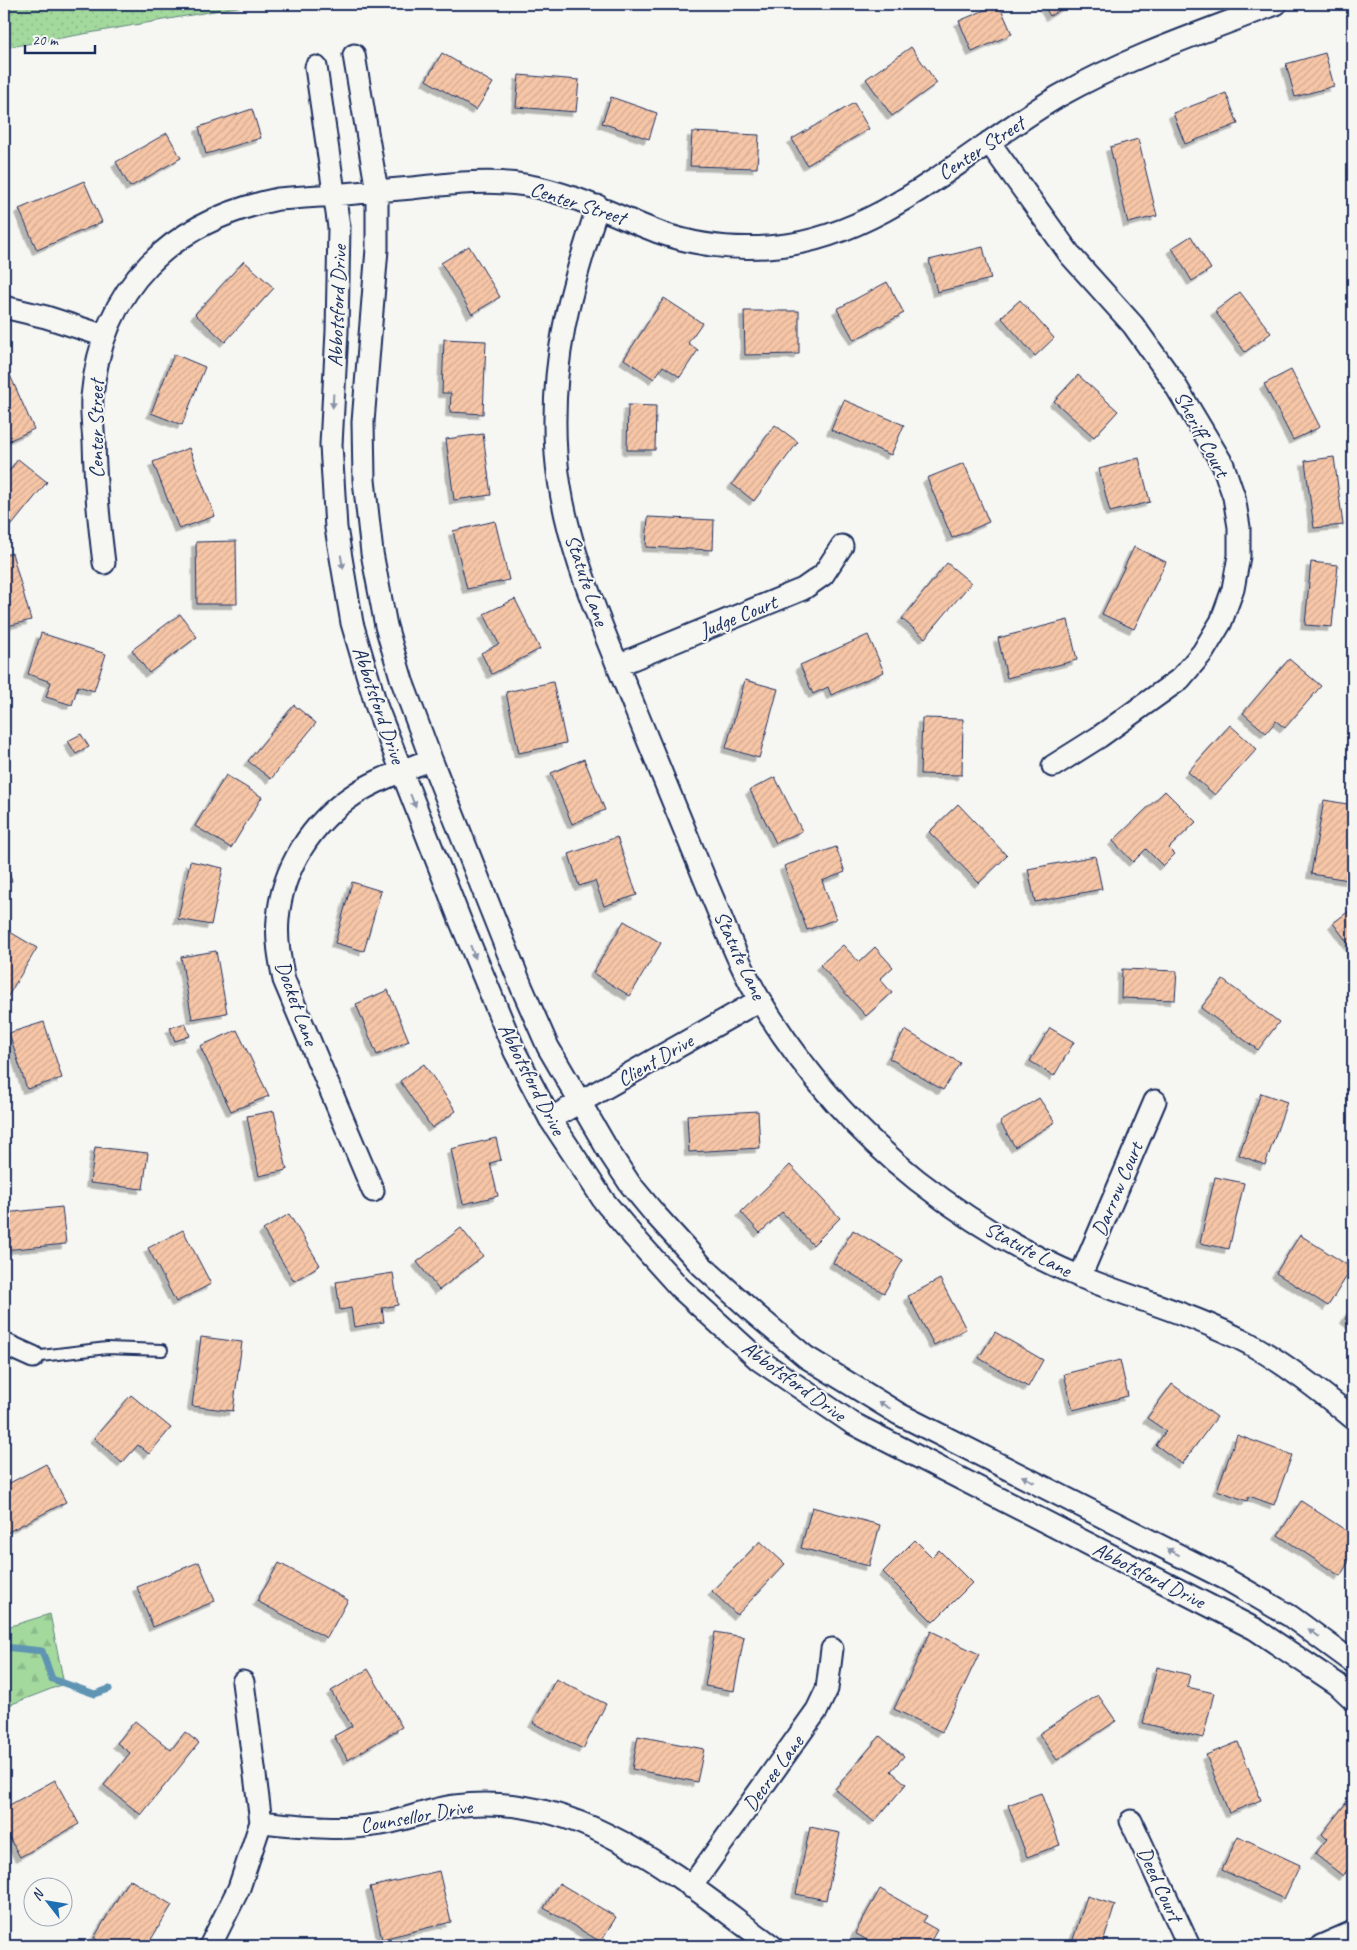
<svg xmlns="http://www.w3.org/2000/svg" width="1357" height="1950" font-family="Caveat,sans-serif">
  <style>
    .grass { fill: url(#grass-dots); stroke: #5f847e }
    .forest { fill: url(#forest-firs); stroke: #5f847e }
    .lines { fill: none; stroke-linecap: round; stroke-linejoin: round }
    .stream { stroke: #5f94b3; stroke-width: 7 }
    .building { fill: url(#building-hatch); stroke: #1b2f5e; filter: url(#shadow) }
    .lane-casing { stroke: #1b2f5e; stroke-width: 14 }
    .street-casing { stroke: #1b2f5e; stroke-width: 25 }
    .lane { stroke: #f6f6f2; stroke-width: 10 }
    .street { stroke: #f6f6f2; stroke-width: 21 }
    .oneway { fill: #8892a8 }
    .labels { text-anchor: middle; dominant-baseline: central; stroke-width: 4; stroke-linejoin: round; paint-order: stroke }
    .street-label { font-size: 21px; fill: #1b2f5e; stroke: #f6f6f2 }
  </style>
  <defs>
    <pattern id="grass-dots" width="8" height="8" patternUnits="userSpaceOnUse" patternTransform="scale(1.25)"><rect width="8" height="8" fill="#a3d99d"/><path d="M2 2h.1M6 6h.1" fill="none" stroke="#8cbb8a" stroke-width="1.8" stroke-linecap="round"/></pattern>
    <pattern id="forest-firs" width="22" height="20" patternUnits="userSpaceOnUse" patternTransform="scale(1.25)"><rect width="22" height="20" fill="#a3d99d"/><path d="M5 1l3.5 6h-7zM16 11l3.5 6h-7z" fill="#8cbb8a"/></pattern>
    <pattern id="building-hatch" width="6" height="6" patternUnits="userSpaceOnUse" patternTransform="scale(1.25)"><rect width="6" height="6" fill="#f7c6a7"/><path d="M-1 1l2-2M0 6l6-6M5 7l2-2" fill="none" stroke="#d3aa92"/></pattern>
    <filter id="shadow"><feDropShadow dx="-4.5" dy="4.5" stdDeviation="0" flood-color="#0004"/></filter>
  </defs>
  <rect width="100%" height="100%" fill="#f6f6f2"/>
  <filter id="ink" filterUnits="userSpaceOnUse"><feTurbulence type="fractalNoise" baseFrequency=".02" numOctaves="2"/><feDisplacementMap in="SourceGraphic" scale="10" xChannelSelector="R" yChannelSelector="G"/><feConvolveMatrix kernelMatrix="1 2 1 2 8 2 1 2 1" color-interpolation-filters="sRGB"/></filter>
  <g filter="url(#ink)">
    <!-- grass -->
    <path class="grass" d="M 4,4 L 254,4 L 4,48 Z"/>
    <!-- forest -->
    <path class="forest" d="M 50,1614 L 64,1684 L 4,1707 L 4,1628 Z"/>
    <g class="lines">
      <!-- stream -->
      <path class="stream" d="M 4,1647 L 42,1651 L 52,1679 L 95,1694 L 109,1689"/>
    </g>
    <!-- building -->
    <path class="building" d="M 999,4 L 1012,34 L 972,52 L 959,21 Z
      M 1043,4 L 1070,4 L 1050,16 Z
      M 911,47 L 937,83 L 892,116 L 866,79 Z
      M 442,53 L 493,83 L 476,110 L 426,80 Z
      M 1325,53 L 1334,86 L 1295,97 L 1286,64 Z
      M 519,75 L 579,80 L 576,112 L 516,107 Z
      M 1226,93 L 1238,124 L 1185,144 L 1173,113 Z
      M 611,97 L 657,113 L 649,139 L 602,123 Z
      M 854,103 L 869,129 L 807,165 L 792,139 Z
      M 252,109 L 261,138 L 206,154 L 199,127 Z
      M 692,132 L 759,135 L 757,168 L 690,166 Z
      M 167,133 L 181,158 L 130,187 L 116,162 Z
      M 1138,139 L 1157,216 L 1128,223 L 1110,147 Z
      M 84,181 L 102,222 L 37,250 L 19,209 Z
      M 1191,236 L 1211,269 L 1192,281 L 1172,248 Z
      M 469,246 L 500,297 L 472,314 L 441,263 Z
      M 983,247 L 991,279 L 937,292 L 929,260 Z
      M 244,261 L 274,288 L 225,342 L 195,314 Z
      M 887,282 L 904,313 L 854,340 L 837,309 Z
      M 1240,292 L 1271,333 L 1245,352 L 1215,311 Z
      M 664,298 L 702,323 L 688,343 L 698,350 L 680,377 L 663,366 L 654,379 L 624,359 Z
      M 1020,300 L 1054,338 L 1035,356 L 1001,317 Z
      M 744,311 L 799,311 L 799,354 L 745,355 Z
      M 444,339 L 486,341 L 483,414 L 450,412 L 451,393 L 442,393 Z
      M 174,354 L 205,367 L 182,425 L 151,413 Z
      M 1291,370 L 1320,427 L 1293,440 L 1264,384 Z
      M 9,373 L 34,429 L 4,443 L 4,376 Z
      M 1078,375 L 1118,411 L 1094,437 L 1054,401 Z
      M 844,400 L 904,425 L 891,455 L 831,430 Z
      M 628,405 L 656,406 L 655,450 L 627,450 Z
      M 775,425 L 798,442 L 754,501 L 732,484 Z
      M 483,434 L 491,495 L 454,500 L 446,439 Z
      M 189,448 L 215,516 L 179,529 L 153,462 Z
      M 1334,457 L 1343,525 L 1314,528 L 1305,461 Z
      M 1139,458 L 1150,502 L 1110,512 L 1099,469 Z
      M 18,459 L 47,482 L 12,525 L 4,518 L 4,478 Z
      M 964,463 L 989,522 L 952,538 L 927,478 Z
      M 648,517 L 714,520 L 713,550 L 646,547 Z
      M 495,521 L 509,580 L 467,589 L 453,531 Z
      M 236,541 L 237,604 L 197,604 L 196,542 Z
      M 1134,547 L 1166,562 L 1134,629 L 1102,614 Z
      M 12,553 L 31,620 L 4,627 L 4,555 Z
      M 1311,562 L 1338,565 L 1332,627 L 1305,625 Z
      M 947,563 L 971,583 L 925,638 L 902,619 Z
      M 515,599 L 540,649 L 492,674 L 481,653 L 499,644 L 484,614 Z
      M 180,614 L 197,637 L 149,673 L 132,650 Z
      M 1068,620 L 1077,660 L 1007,678 L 998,638 Z
      M 41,633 L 106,654 L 94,691 L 78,686 L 72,705 L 46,697 L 51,682 L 28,674 Z
      M 868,635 L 884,672 L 831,695 L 828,687 L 813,694 L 800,665 Z
      M 1289,659 L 1321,686 L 1285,728 L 1276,721 L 1266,733 L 1243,713 Z
      M 745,680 L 778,689 L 759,758 L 726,748 Z
      M 553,682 L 566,743 L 519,753 L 506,692 Z
      M 294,705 L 316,723 L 271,779 L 248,761 Z
      M 922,718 L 963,719 L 962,775 L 920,774 Z
      M 1230,725 L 1257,749 L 1215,795 L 1188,772 Z
      M 81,734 L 89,747 L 76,754 L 68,741 Z
      M 584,759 L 605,810 L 572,824 L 551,773 Z
      M 226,775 L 262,797 L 231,848 L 195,826 Z
      M 775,777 L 802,831 L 776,843 L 750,790 Z
      M 1165,791 L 1196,822 L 1169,848 L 1175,854 L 1163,866 L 1146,849 L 1133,862 L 1113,841 Z
      M 1324,800 L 1353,805 L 1353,855 L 1349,880 L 1311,874 Z
      M 958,804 L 1007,856 L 979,883 L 929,832 Z
      M 617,837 L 637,895 L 604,906 L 595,881 L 579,886 L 569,854 Z
      M 836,847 L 845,872 L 822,881 L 836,919 L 807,930 L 784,866 Z
      M 1095,856 L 1102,889 L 1035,902 L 1028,869 Z
      M 4,858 L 12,881 L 4,884 Z
      M 190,861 L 223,868 L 211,925 L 178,919 Z
      M 352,882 L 381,891 L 364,951 L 335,943 Z
      M 1353,908 L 1353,950 L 1333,923 Z
      M 624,921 L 661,943 L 630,996 L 593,973 Z
      M 5,929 L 37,948 L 5,1001 L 4,931 Z
      M 843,945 L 859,962 L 875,947 L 893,967 L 880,979 L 892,993 L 866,1016 L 820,965 Z
      M 216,951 L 227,1013 L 192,1019 L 181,957 Z
      M 1122,969 L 1177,971 L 1175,1000 L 1121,998 Z
      M 1223,980 L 1279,1022 L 1258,1050 L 1201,1008 Z
      M 388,990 L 409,1041 L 377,1055 L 356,1004 Z
      M 44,1022 L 62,1078 L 27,1089 L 9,1033 Z
      M 185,1023 L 190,1036 L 175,1041 L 170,1028 Z
      M 1050,1028 L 1074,1042 L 1054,1076 L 1030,1061 Z
      M 237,1030 L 269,1096 L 231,1111 L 200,1046 Z
      M 905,1030 L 960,1063 L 943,1090 L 889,1058 Z
      M 424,1064 L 456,1111 L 432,1128 L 400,1081 Z
      M 1261,1093 L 1287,1102 L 1265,1165 L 1239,1155 Z
      M 1039,1098 L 1055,1122 L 1015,1147 L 1000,1122 Z
      M 274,1111 L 287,1170 L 259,1176 L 247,1116 Z
      M 758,1111 L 760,1148 L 689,1152 L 687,1115 Z
      M 496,1138 L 501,1160 L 490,1163 L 498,1196 L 463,1204 L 451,1149 Z
      M 95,1147 L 148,1153 L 143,1189 L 90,1183 Z
      M 790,1165 L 840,1218 L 813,1245 L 782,1212 L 760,1233 L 741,1212 Z
      M 1215,1177 L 1244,1183 L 1229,1249 L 1200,1243 Z
      M 62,1207 L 66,1244 L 4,1250 L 4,1213 Z
      M 289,1214 L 320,1265 L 294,1281 L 263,1230 Z
      M 461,1228 L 483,1256 L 439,1290 L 417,1262 Z
      M 183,1230 L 211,1284 L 176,1302 L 148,1248 Z
      M 853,1230 L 903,1260 L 884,1293 L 833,1263 Z
      M 1300,1235 L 1352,1268 L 1328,1306 L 1276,1273 Z
      M 393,1273 L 398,1305 L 382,1308 L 384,1322 L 354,1327 L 351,1308 L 340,1310 L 336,1282 Z
      M 940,1279 L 966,1329 L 934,1345 L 908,1296 Z
      M 1353,1306 L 1353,1325 L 1345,1319 Z
      M 995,1332 L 1043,1360 L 1028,1387 L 979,1358 Z
      M 201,1337 L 242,1342 L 233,1411 L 192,1406 Z
      M 1120,1360 L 1128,1396 L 1073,1410 L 1064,1374 Z
      M 1172,1384 L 1217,1417 L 1182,1464 L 1156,1445 L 1166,1431 L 1147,1418 Z
      M 131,1395 L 171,1428 L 149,1454 L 138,1445 L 122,1463 L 94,1438 Z
      M 1237,1435 L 1292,1455 L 1274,1505 L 1249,1496 L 1247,1501 L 1217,1490 Z
      M 46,1464 L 66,1502 L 4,1534 L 4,1486 Z
      M 1301,1501 L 1353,1535 L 1353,1555 L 1340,1576 L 1278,1535 Z
      M 812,1507 L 880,1525 L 869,1566 L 801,1548 Z
      M 915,1540 L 932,1557 L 939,1550 L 972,1583 L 933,1622 L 883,1572 Z
      M 760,1541 L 785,1564 L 737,1615 L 712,1591 Z
      M 199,1562 L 215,1601 L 153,1627 L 137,1587 Z
      M 279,1563 L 348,1600 L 327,1638 L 257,1601 Z
      M 931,1631 L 979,1654 L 942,1732 L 894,1709 Z
      M 715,1632 L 744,1637 L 734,1691 L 705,1686 Z
      M 1157,1667 L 1190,1675 L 1187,1687 L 1214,1693 L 1203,1738 L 1143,1723 Z
      M 368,1669 L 402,1727 L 348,1760 L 334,1736 L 352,1726 L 331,1691 Z
      M 556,1679 L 606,1704 L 583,1749 L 533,1723 Z
      M 1098,1695 L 1116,1721 L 1057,1760 L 1039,1734 Z
      M 135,1721 L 171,1750 L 185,1732 L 199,1743 L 141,1815 L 104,1785 L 130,1753 L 117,1743 Z
      M 638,1736 L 704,1749 L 697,1782 L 632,1769 Z
      M 880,1736 L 904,1756 L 891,1771 L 906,1784 L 874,1822 L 835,1789 Z
      M 1238,1742 L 1261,1800 L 1229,1813 L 1206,1755 Z
      M 55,1780 L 79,1824 L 20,1857 L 4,1828 L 4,1808 Z
      M 1041,1793 L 1060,1845 L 1027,1857 L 1008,1805 Z
      M 1353,1794 L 1353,1862 L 1343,1876 L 1315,1854 L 1327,1839 L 1322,1834 Z
      M 810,1827 L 840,1833 L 826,1900 L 796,1894 Z
      M 1238,1836 L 1300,1865 L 1284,1899 L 1222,1870 Z
      M 439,1871 L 451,1922 L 382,1939 L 370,1887 Z
      M 129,1879 L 172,1905 L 147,1946 L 108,1946 L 94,1938 Z
      M 559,1883 L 616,1917 L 601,1942 L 544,1908 Z
      M 880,1889 L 927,1916 L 923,1922 L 937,1930 L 928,1946 L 877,1946 L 855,1933 Z
      M 1087,1896 L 1115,1905 L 1102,1946 L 1071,1946 Z
      M 961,1942 L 1002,1946 L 960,1946 Z"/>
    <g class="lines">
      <defs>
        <path id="lane" d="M 33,1357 L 107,1348 L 162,1350"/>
        <path id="street" d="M 354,55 L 377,191 L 377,249 L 363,422 L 364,480 L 372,553 L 386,626 L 402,681 L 431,759 L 522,988 L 548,1047 L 609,1152 L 630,1184 L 654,1213 L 701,1265 L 755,1314 L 806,1357 L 899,1414 L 1226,1579 L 1290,1616 L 1353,1662
          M 316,67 L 339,227 L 337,331 L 331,445 L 336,528 L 352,623 L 377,708 L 460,920 L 515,1052 L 550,1119 L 604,1201 L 634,1237 L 680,1288 L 759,1360 L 852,1423 L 1255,1629 L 1337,1684 L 1353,1699
          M 989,142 L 1071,256 L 1133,325 L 1171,378 L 1223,465 L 1234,497 L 1239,527 L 1239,556 L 1233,589 L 1221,622 L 1203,652 L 1180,679 L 1099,737 L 1053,766
          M 598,206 C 569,293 550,362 556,454 C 563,544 603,628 636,711 C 660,770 684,828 708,887 C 725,926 739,966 761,1002 C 803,1070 855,1131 917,1180 C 967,1219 1022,1253 1081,1277 C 1137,1300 1196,1315 1250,1344 C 1287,1365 1320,1391 1353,1418
          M 4,307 L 46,317 L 105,336
          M 104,563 C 99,523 95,483 94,442 C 93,428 91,412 92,397 C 102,286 172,221 278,199 C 323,196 368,192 412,188 C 449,184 488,179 525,185 C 573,193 615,216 661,233 C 698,246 739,250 778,246 C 884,235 970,148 1059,96 C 1128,57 1203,32 1276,4
          M 618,665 L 803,589 L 823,575 L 842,546
          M 550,1119 L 760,1000
          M 373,1191 L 284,980 C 280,960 276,940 278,919 C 282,868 312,822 355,794 C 377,779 406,770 431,759
          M 1080,1277 L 1155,1101
          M 4,1344 L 33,1357
          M 1131,1821 L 1189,1946
          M 261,1822 C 301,1826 341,1831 382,1824 C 406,1820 430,1809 455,1806 C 580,1789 679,1878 772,1946
          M 691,1887 L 817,1710 L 827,1689 L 832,1649
          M 210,1946 L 239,1888 L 261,1822 L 243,1682
          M 1321,1946 L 1353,1932"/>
      </defs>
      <!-- lane casing -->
      <use href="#lane" class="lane-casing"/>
      <!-- street casing -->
      <use href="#street" class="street-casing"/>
      <!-- lane -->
      <use href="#lane" class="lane"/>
      <!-- street -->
      <use href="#street" class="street"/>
    </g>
    <!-- one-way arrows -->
    <defs><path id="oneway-solid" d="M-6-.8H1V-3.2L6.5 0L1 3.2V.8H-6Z" transform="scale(1.25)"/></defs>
    <g class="oneway">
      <use href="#oneway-solid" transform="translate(333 401) rotate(93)"/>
      <use href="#oneway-solid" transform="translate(342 562) rotate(80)"/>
      <use href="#oneway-solid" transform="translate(413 801) rotate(69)"/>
      <use href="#oneway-solid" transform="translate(473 952) rotate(68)"/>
      <use href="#oneway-solid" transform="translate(884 1405) rotate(-150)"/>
      <use href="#oneway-solid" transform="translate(1028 1479) rotate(-153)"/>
      <use href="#oneway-solid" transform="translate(1173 1552) rotate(-153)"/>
      <use href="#oneway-solid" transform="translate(1314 1633) rotate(-144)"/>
    </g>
  </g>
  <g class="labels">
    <!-- street labels -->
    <g class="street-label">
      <text transform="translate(981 148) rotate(-33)">Center Street</text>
      <text transform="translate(578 203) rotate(18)">Center Street</text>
      <text transform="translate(337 306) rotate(-88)">Abbotsford Drive</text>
      <text transform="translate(96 429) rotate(-90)">Center Street</text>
      <text transform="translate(1202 434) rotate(62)">Sheriff Court</text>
      <text transform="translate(587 580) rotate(71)">Statute Lane</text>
      <text transform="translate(738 616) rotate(-22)">Judge Court</text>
      <text transform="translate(379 705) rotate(71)">Abbotsford Drive</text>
      <text transform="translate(740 955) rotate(65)">Statute Lane</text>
      <text transform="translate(297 1003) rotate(70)">Docket Lane</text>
      <text transform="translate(655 1060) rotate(-30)">Client Drive</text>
      <text transform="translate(532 1079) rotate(63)">Abbotsford Drive</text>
      <text transform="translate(1117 1189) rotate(-67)">Darrow Court</text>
      <text transform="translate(1028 1249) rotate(28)">Statute Lane</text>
      <text transform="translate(794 1381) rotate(36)">Abbotsford Drive</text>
      <text transform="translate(1149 1575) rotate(27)">Abbotsford Drive</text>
      <text transform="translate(773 1773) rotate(-54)">Decree Lane</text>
      <text transform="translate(416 1816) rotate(-10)">Counsellor Drive</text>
      <text transform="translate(1160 1884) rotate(65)">Deed Court</text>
    </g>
  </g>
  <!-- margin -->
  <rect width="1357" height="1950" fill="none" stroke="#f6f6f2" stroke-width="20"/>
  <rect x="10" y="10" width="1337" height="1930" fill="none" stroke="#1b2f5e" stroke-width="2" filter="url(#ink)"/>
  <!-- north arrow -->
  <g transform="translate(48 1902) rotate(301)"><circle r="24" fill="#f6f6f2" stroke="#9ea6b7"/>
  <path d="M0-4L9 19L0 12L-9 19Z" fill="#1f6fb2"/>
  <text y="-8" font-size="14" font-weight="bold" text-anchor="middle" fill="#1b2f5e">N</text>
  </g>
  <!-- scale -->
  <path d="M25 45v8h70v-8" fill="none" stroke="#1b2f5e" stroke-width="2.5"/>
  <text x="32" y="45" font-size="15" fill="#1b2f5e" stroke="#f6f6f2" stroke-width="4" paint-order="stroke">20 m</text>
</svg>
